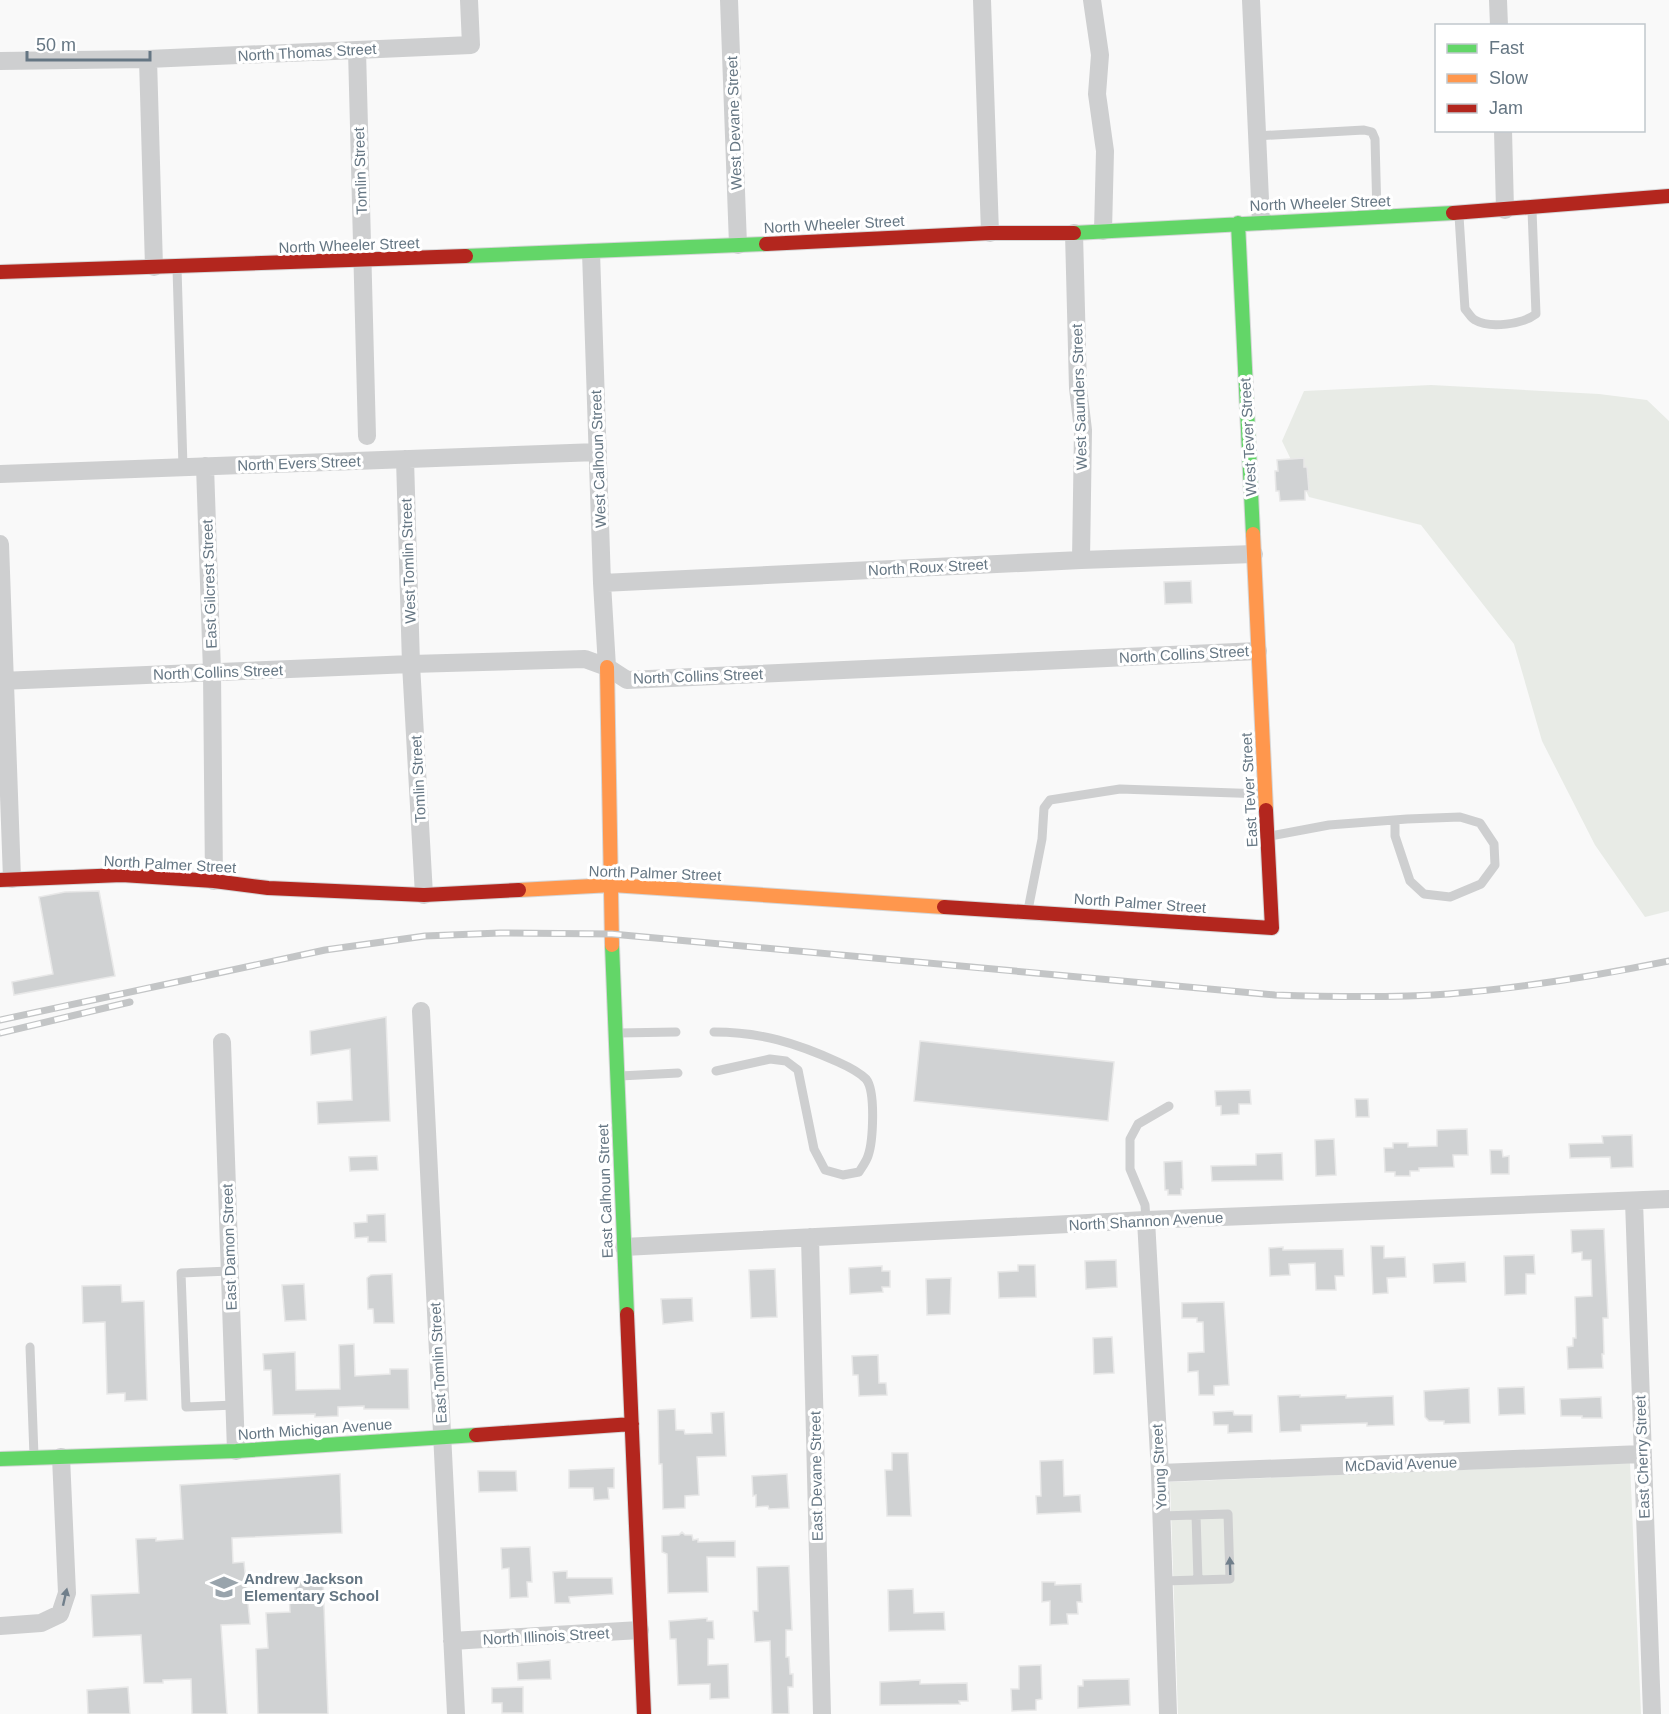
<svg xmlns="http://www.w3.org/2000/svg" width="1669" height="1714" font-family="Arial,sans-serif">
  <style>
    .green { fill: #e8ebe6 }
    .building { fill: #d0d2d3; stroke: #e8e8e8; stroke-width: 1.5 }
    .lines { fill: none; stroke-linecap: round; stroke-linejoin: round }
    .fast-casing { stroke: #d5d6d7; stroke-width: 16 }
    .slow-casing { stroke: #d5d6d7; stroke-width: 16 }
    .jam-casing { stroke: #d5d6d7; stroke-width: 16 }
    .lane { stroke: #cecfd0; stroke-width: 9 }
    .street { stroke: #cecfd0; stroke-width: 18 }
    .fast { stroke: #63d668; stroke-width: 14 }
    .slow { stroke: #ff974d; stroke-width: 14 }
    .jam { stroke: #b3261e; stroke-width: 14 }
    .rail-casing { stroke: #c3c5c6; stroke-width: 7 }
    .rail { stroke: #fff; stroke-width: 4.5; stroke-dasharray: 14; stroke-linecap: butt }
    .oneway { fill: #707f8b }
    .labels { text-anchor: middle; dominant-baseline: central; stroke-width: 6; stroke-linejoin: round; paint-order: stroke }
    .street-label { font-size: 15px; fill: #657683; stroke: #fff }
    .poi-label { font-size: 15px; font-weight: bold; fill: #657683; stroke: #fff; text-anchor: start }
  </style>
  <rect width="100%" height="100%" fill="#f9f9f9"/>
  <!-- green -->
  <path class="green" d="M 1431,385 L 1599,394 L 1647,400 L 1669,421 L 1669,911 L 1645,917 L 1595,845 L 1542,741 L 1514,644 L 1421,525 L 1309,497 L 1282,441 L 1304,391 Z
    M 1630,1463 L 1641,1714 L 1178,1714 L 1170,1482 Z"/>
  <!-- building -->
  <path class="building" d="M 1304,458 L 1304,467 L 1307,467 L 1309,491 L 1305,491 L 1305,500 L 1280,501 L 1279,491 L 1276,491 L 1275,471 L 1278,471 L 1277,460 Z
    M 1191,581 L 1192,603 L 1165,604 L 1164,582 Z
    M 99,891 L 115,976 L 14,995 L 12,982 L 53,974 L 39,897 L 65,892 Z
    M 386,1017 L 390,1121 L 318,1124 L 317,1102 L 352,1100 L 350,1049 L 311,1055 L 310,1031 Z
    M 920,1041 L 1114,1062 L 1108,1121 L 914,1101 Z
    M 1250,1090 L 1251,1104 L 1239,1104 L 1239,1114 L 1221,1115 L 1221,1106 L 1216,1106 L 1215,1091 Z
    M 1355,1099 L 1368,1099 L 1369,1117 L 1356,1117 Z
    M 1467,1129 L 1468,1155 L 1453,1155 L 1454,1167 L 1419,1168 L 1419,1171 L 1410,1171 L 1410,1176 L 1395,1176 L 1395,1172 L 1385,1172 L 1384,1148 L 1393,1148 L 1393,1143 L 1408,1143 L 1408,1147 L 1437,1146 L 1437,1130 Z
    M 1632,1135 L 1633,1167 L 1611,1168 L 1610,1157 L 1570,1158 L 1569,1144 L 1603,1143 L 1602,1136 Z
    M 1334,1139 L 1336,1175 L 1316,1176 L 1315,1140 Z
    M 1490,1150 L 1502,1150 L 1503,1157 L 1509,1156 L 1509,1174 L 1491,1174 Z
    M 1282,1153 L 1283,1180 L 1212,1181 L 1211,1166 L 1256,1165 L 1256,1154 Z
    M 377,1156 L 378,1170 L 350,1171 L 349,1157 Z
    M 1182,1161 L 1183,1189 L 1181,1189 L 1181,1195 L 1168,1195 L 1168,1190 L 1165,1190 L 1164,1162 Z
    M 385,1214 L 386,1242 L 368,1242 L 368,1237 L 355,1238 L 354,1223 L 367,1222 L 367,1215 Z
    M 1604,1229 L 1608,1318 L 1603,1318 L 1604,1354 L 1602,1354 L 1603,1368 L 1568,1369 L 1567,1347 L 1573,1346 L 1573,1338 L 1576,1338 L 1575,1297 L 1592,1296 L 1591,1260 L 1582,1260 L 1582,1252 L 1572,1253 L 1571,1230 Z
    M 1371,1246 L 1384,1246 L 1384,1258 L 1405,1257 L 1406,1277 L 1387,1278 L 1388,1293 L 1373,1294 Z
    M 1283,1247 L 1283,1250 L 1343,1249 L 1344,1276 L 1335,1276 L 1336,1290 L 1316,1290 L 1315,1263 L 1289,1264 L 1290,1275 L 1270,1276 L 1269,1248 Z
    M 1534,1255 L 1535,1274 L 1526,1274 L 1526,1294 L 1505,1295 L 1504,1256 Z
    M 1116,1260 L 1117,1287 L 1086,1289 L 1085,1261 Z
    M 1465,1262 L 1466,1282 L 1434,1283 L 1433,1264 Z
    M 1018,1265 L 1035,1265 L 1036,1297 L 999,1298 L 998,1272 L 1018,1271 Z
    M 882,1266 L 882,1271 L 890,1271 L 890,1287 L 882,1287 L 883,1292 L 850,1294 L 849,1268 Z
    M 775,1269 L 777,1317 L 751,1318 L 749,1270 Z
    M 392,1274 L 394,1323 L 374,1323 L 373,1309 L 368,1309 L 367,1278 L 371,1275 Z
    M 951,1278 L 950,1314 L 927,1315 L 926,1279 Z
    M 304,1284 L 306,1320 L 285,1321 L 282,1285 Z
    M 121,1285 L 122,1302 L 144,1301 L 147,1400 L 125,1401 L 125,1393 L 107,1394 L 105,1322 L 83,1323 L 82,1286 Z
    M 692,1298 L 693,1321 L 663,1324 L 661,1299 Z
    M 1224,1302 L 1229,1385 L 1214,1386 L 1214,1395 L 1199,1395 L 1198,1371 L 1188,1372 L 1188,1353 L 1204,1352 L 1203,1322 L 1197,1322 L 1197,1318 L 1182,1318 L 1182,1303 Z
    M 1112,1337 L 1114,1373 L 1094,1374 L 1093,1338 Z
    M 354,1344 L 355,1376 L 390,1374 L 390,1369 L 408,1369 L 409,1409 L 364,1409 L 364,1406 L 338,1407 L 338,1416 L 315,1417 L 315,1414 L 273,1415 L 271,1370 L 264,1370 L 263,1354 L 295,1352 L 296,1390 L 340,1389 L 339,1345 Z
    M 878,1355 L 879,1383 L 886,1383 L 887,1395 L 859,1396 L 858,1375 L 853,1375 L 852,1356 Z
    M 1524,1387 L 1525,1414 L 1499,1415 L 1498,1388 Z
    M 1469,1388 L 1470,1423 L 1444,1424 L 1444,1421 L 1429,1421 L 1425,1417 L 1424,1391 Z
    M 1300,1395 L 1300,1397 L 1346,1395 L 1346,1398 L 1393,1396 L 1394,1425 L 1367,1426 L 1367,1423 L 1301,1425 L 1301,1431 L 1280,1432 L 1278,1396 Z
    M 1601,1397 L 1602,1418 L 1582,1418 L 1582,1416 L 1561,1416 L 1560,1399 Z
    M 675,1409 L 676,1430 L 684,1430 L 685,1434 L 712,1433 L 711,1413 L 724,1412 L 726,1456 L 697,1457 L 699,1495 L 685,1496 L 685,1508 L 663,1509 L 662,1464 L 659,1464 L 658,1410 Z
    M 1233,1411 L 1234,1415 L 1252,1415 L 1252,1432 L 1228,1433 L 1228,1425 L 1214,1425 L 1213,1412 Z
    M 892,1453 L 908,1453 L 911,1516 L 887,1516 L 885,1470 L 892,1470 Z
    M 1063,1460 L 1064,1496 L 1080,1495 L 1081,1512 L 1037,1514 L 1036,1496 L 1041,1496 L 1040,1461 Z
    M 614,1468 L 614,1488 L 608,1488 L 609,1499 L 594,1500 L 593,1488 L 569,1488 L 569,1470 Z
    M 478,1471 L 516,1471 L 517,1491 L 479,1492 Z
    M 340,1474 L 342,1533 L 232,1538 L 233,1563 L 244,1562 L 250,1624 L 221,1625 L 227,1714 L 192,1714 L 191,1679 L 163,1680 L 163,1683 L 144,1683 L 141,1635 L 93,1637 L 91,1595 L 139,1593 L 136,1539 L 156,1538 L 156,1541 L 183,1539 L 180,1485 Z
    M 787,1474 L 789,1508 L 769,1509 L 768,1506 L 756,1507 L 756,1495 L 753,1496 L 752,1476 Z
    M 682,1532 L 685,1535 L 692,1535 L 693,1540 L 698,1539 L 698,1542 L 735,1541 L 735,1557 L 707,1557 L 708,1592 L 668,1593 L 667,1554 L 662,1552 L 662,1536 L 679,1535 Z
    M 530,1547 L 532,1582 L 527,1582 L 528,1597 L 510,1598 L 509,1568 L 502,1569 L 501,1548 Z
    M 789,1566 L 792,1630 L 786,1630 L 786,1657 L 789,1657 L 790,1674 L 793,1674 L 793,1687 L 788,1687 L 789,1714 L 772,1714 L 770,1641 L 755,1642 L 753,1611 L 758,1611 L 757,1567 Z
    M 567,1571 L 567,1578 L 612,1578 L 613,1594 L 569,1597 L 570,1603 L 555,1603 L 553,1572 Z
    M 323,1579 L 328,1714 L 258,1714 L 256,1649 L 268,1648 L 266,1613 L 290,1612 L 289,1592 L 295,1592 L 295,1581 Z
    M 1042,1582 L 1055,1582 L 1055,1585 L 1081,1584 L 1082,1602 L 1077,1602 L 1078,1614 L 1067,1614 L 1068,1624 L 1050,1625 L 1050,1601 L 1042,1602 Z
    M 913,1589 L 914,1613 L 944,1612 L 945,1630 L 889,1631 L 888,1590 Z
    M 707,1618 L 707,1621 L 713,1621 L 714,1639 L 708,1639 L 708,1665 L 728,1664 L 729,1698 L 710,1699 L 710,1684 L 678,1685 L 676,1639 L 670,1639 L 669,1621 Z
    M 550,1660 L 551,1679 L 518,1680 L 517,1663 Z
    M 1041,1665 L 1042,1699 L 1036,1700 L 1036,1710 L 1012,1711 L 1011,1689 L 1019,1689 L 1019,1666 Z
    M 1129,1679 L 1130,1705 L 1078,1708 L 1078,1686 L 1083,1686 L 1083,1680 Z
    M 920,1680 L 920,1684 L 967,1683 L 968,1701 L 959,1701 L 960,1704 L 880,1705 L 880,1682 Z
    M 128,1687 L 130,1714 L 88,1714 L 87,1690 Z
    M 523,1687 L 523,1713 L 502,1713 L 502,1703 L 492,1703 L 492,1688 Z"/>
  <g class="lines">
    <defs>
      <path id="fast" d="M 1238,223 L 1253,534
        M 1074,233 L 1453,213
        M 466,256 L 766,244
        M 612,945 L 627,1314
        M 0,1459 L 236,1451 L 476,1435"/>
      <path id="slow" d="M 1253,534 L 1266,810
        M 607,667 L 612,945
        M 519,890 L 612,885 L 944,907"/>
      <path id="jam" d="M 1453,213 L 1669,196
        M 766,244 L 990,233 L 1074,233
        M 0,272 L 466,256
        M 0,880 L 122,875 L 214,881 L 268,888 L 424,895 L 519,890
        M 944,907 L 1272,928 L 1266,810
        M 627,1314 L 644,1714
        M 476,1435 L 632,1424"/>
    </defs>
    <!-- fast casing -->
    <use href="#fast" class="fast-casing"/>
    <!-- slow casing -->
    <use href="#slow" class="slow-casing"/>
    <!-- jam casing -->
    <use href="#jam" class="jam-casing"/>
    <!-- lane -->
    <path class="lane" d="M 1256,136 L 1364,130 L 1372,132 L 1375,139 L 1377,215
      M 1459,216 L 1465,309 C 1468,312 1471,318 1475,320 C 1490,329 1523,324 1536,314 L 1532,210
      M 177,268 L 183,467
      M 1270,836 L 1329,825 L 1407,819 L 1460,817 L 1480,823 L 1494,844 L 1495,865 L 1481,884 L 1450,897 L 1424,894 L 1410,881 L 1395,836 L 1395,820
      M 1028,910 L 1042,839 L 1044,808 L 1050,800 L 1120,789 L 1264,794
      M 714,1032 C 761,1032 796,1043 838,1062 C 847,1066 859,1072 866,1079 C 876,1091 873,1142 868,1156 C 866,1162 862,1167 859,1172 L 843,1175 L 825,1170 L 814,1149 L 798,1070 L 786,1061 L 770,1059 L 716,1071
      M 618,1033 L 676,1032
      M 620,1076 L 678,1073
      M 1146,1220 L 1145,1205 L 1130,1169 L 1130,1139 L 1138,1124 L 1169,1106
      M 230,1271 L 181,1273 L 186,1407 L 235,1405
      M 30,1347 L 34,1456
      M 1196,1515 L 1198,1580
      M 1161,1516 L 1228,1514 L 1230,1579 L 1164,1581"/>
    <!-- street -->
    <path class="street" d="M 729,0 L 738,245
      M 982,0 L 990,233
      M 1092,0 L 1100,55 L 1097,94 L 1105,151 L 1103,231
      M 1251,0 L 1261,222
      M 1498,0 L 1499,26
      M 357,50 L 367,436
      M 148,59 L 154,267
      M 0,61 L 148,59 L 471,45 L 469,0
      M 1503,130 L 1505,210
      M 1074,233 L 1078,388 L 1083,430 L 1081,560
      M 591,252 L 602,583 L 607,667
      M 405,459 L 411,664 L 424,895
      M 205,466 L 212,672 L 214,881
      M 0,474 L 598,452
      M 0,544 L 12,879
      M 602,583 L 1081,560 L 1254,554
      M 0,681 L 411,664 L 585,659 L 607,667 L 627,680 L 1258,651
      M 421,1011 L 456,1714
      M 222,1042 L 236,1451
      M 1634,1201 L 1652,1714
      M 1146,1220 L 1160,1473 L 1168,1714
      M 810,1237 L 822,1714
      M 624,1247 L 1146,1220 L 1669,1199
      M 1160,1473 L 1642,1454
      M 0,1626 L 41,1623 L 60,1614 L 67,1593 L 61,1457
      M 452,1641 L 640,1630"/>
    <!-- fast -->
    <use href="#fast" class="fast"/>
    <!-- slow -->
    <use href="#slow" class="slow"/>
    <!-- jam -->
    <use href="#jam" class="jam"/>
    <defs>
      <path id="rail" d="M 0,1020 L 325,950 L 425,936 L 500,933 L 612,934 L 1275,995 C 1333,997 1391,998 1448,994 C 1523,988 1596,976 1669,961
        M 0,1033 L 130,1002"/>
    </defs>
    <!-- rail casing -->
    <use href="#rail" class="rail-casing"/>
    <!-- rail -->
    <use href="#rail" class="rail"/>
  </g>
  <!-- one-way arrows -->
  <defs><path id="oneway-solid" d="M-6-.8H1V-3.2L6.5 0L1 3.2V.8H-6Z" transform="scale(1.5)"/></defs>
  <g class="oneway">
    <use href="#oneway-solid" transform="translate(1230 1566) rotate(-92)"/>
    <use href="#oneway-solid" transform="translate(65 1597) rotate(-77)"/>
  </g>
  <!-- icons -->
  <defs>
    <symbol id="school-bare" viewBox="-9 -9 18 18"><path d="M0-5L7-2L0 1L-7-2ZM-4 1L0 2.5L4 1V4Q0 6-4 4Z" fill="#99a4ac" stroke="#fff" stroke-width="2.5" paint-order="stroke"/></symbol>
  </defs>
  <g fill-rule="evenodd">
    <use href="#school-bare" x="205" y="1568" width="38" height="38"/>
  </g>
  <g class="labels">
    <!-- street labels -->
    <g class="street-label">
      <text transform="translate(307 52) rotate(-3)">North Thomas Street</text>
      <text transform="translate(734 123) rotate(-92)">West Devane Street</text>
      <text transform="translate(360 171) rotate(-92)">Tomlin Street</text>
      <text transform="translate(1320 203) rotate(-2)">North Wheeler Street</text>
      <text transform="translate(834 224) rotate(-3)">North Wheeler Street</text>
      <text transform="translate(349 245) rotate(-2)">North Wheeler Street</text>
      <text transform="translate(1079 397) rotate(-92)">West Saunders Street</text>
      <text transform="translate(1248 437) rotate(-93)">West Tever Street</text>
      <text transform="translate(598 459) rotate(-92)">West Calhoun Street</text>
      <text transform="translate(299 463) rotate(-2)">North Evers Street</text>
      <text transform="translate(408 561) rotate(-92)">West Tomlin Street</text>
      <text transform="translate(928 567) rotate(-3)">North Roux Street</text>
      <text transform="translate(209 584) rotate(-92)">East Gilcrest Street</text>
      <text transform="translate(1184 654) rotate(-3)">North Collins Street</text>
      <text transform="translate(218 672) rotate(-2)">North Collins Street</text>
      <text transform="translate(698 676) rotate(-2)">North Collins Street</text>
      <text transform="translate(418 779) rotate(-93)">Tomlin Street</text>
      <text transform="translate(1249 790) rotate(-93)">East Tever Street</text>
      <text transform="translate(170 864) rotate(3)">North Palmer Street</text>
      <text transform="translate(655 873) rotate(2)">North Palmer Street</text>
      <text transform="translate(1140 903) rotate(4)">North Palmer Street</text>
      <text transform="translate(605 1191) rotate(-92)">East Calhoun Street</text>
      <text transform="translate(1146 1221) rotate(-3)">North Shannon Avenue</text>
      <text transform="translate(229 1247) rotate(-92)">East Damon Street</text>
      <text transform="translate(438 1363) rotate(-93)">East Tomlin Street</text>
      <text transform="translate(315 1429) rotate(-4)">North Michigan Avenue</text>
      <text transform="translate(1642 1457) rotate(-92)">East Cherry Street</text>
      <text transform="translate(1401 1464) rotate(-2)">McDavid Avenue</text>
      <text transform="translate(1159 1467) rotate(-93)">Young Street</text>
      <text transform="translate(816 1476) rotate(-91)">East Devane Street</text>
      <text transform="translate(546 1636) rotate(-3)">North Illinois Street</text>
    </g>
    <!-- poi labels -->
    <g class="poi-label">
      <text x="244" y="1578">Andrew Jackson<tspan x="244" dy="17">Elementary School</tspan></text>
    </g>
  </g>
  <!-- legend -->
  <rect x="1435" y="24" width="210" height="108" fill="#ffffff" stroke="#c1c8cd" stroke-width="1.5"/>
  <rect x="1447" y="44" width="30" height="9" fill="#63d668" stroke="#c1c8cd" stroke-width="1.5"/>
  <text x="1489" y="54" font-size="18" fill="#657683">Fast</text>
  <rect x="1447" y="74" width="30" height="9" fill="#ff974d" stroke="#c1c8cd" stroke-width="1.5"/>
  <text x="1489" y="84" font-size="18" fill="#657683">Slow</text>
  <rect x="1447" y="104" width="30" height="9" fill="#b3261e" stroke="#c1c8cd" stroke-width="1.5"/>
  <text x="1489" y="114" font-size="18" fill="#657683">Jam</text>
  <!-- scale -->
  <path d="M27 51v9h123v-9" fill="none" stroke="#657683" stroke-width="3"/>
  <text x="36" y="51" font-size="18" fill="#657683" stroke="#ffffff" stroke-width="4.5" paint-order="stroke">50 m</text>
</svg>
